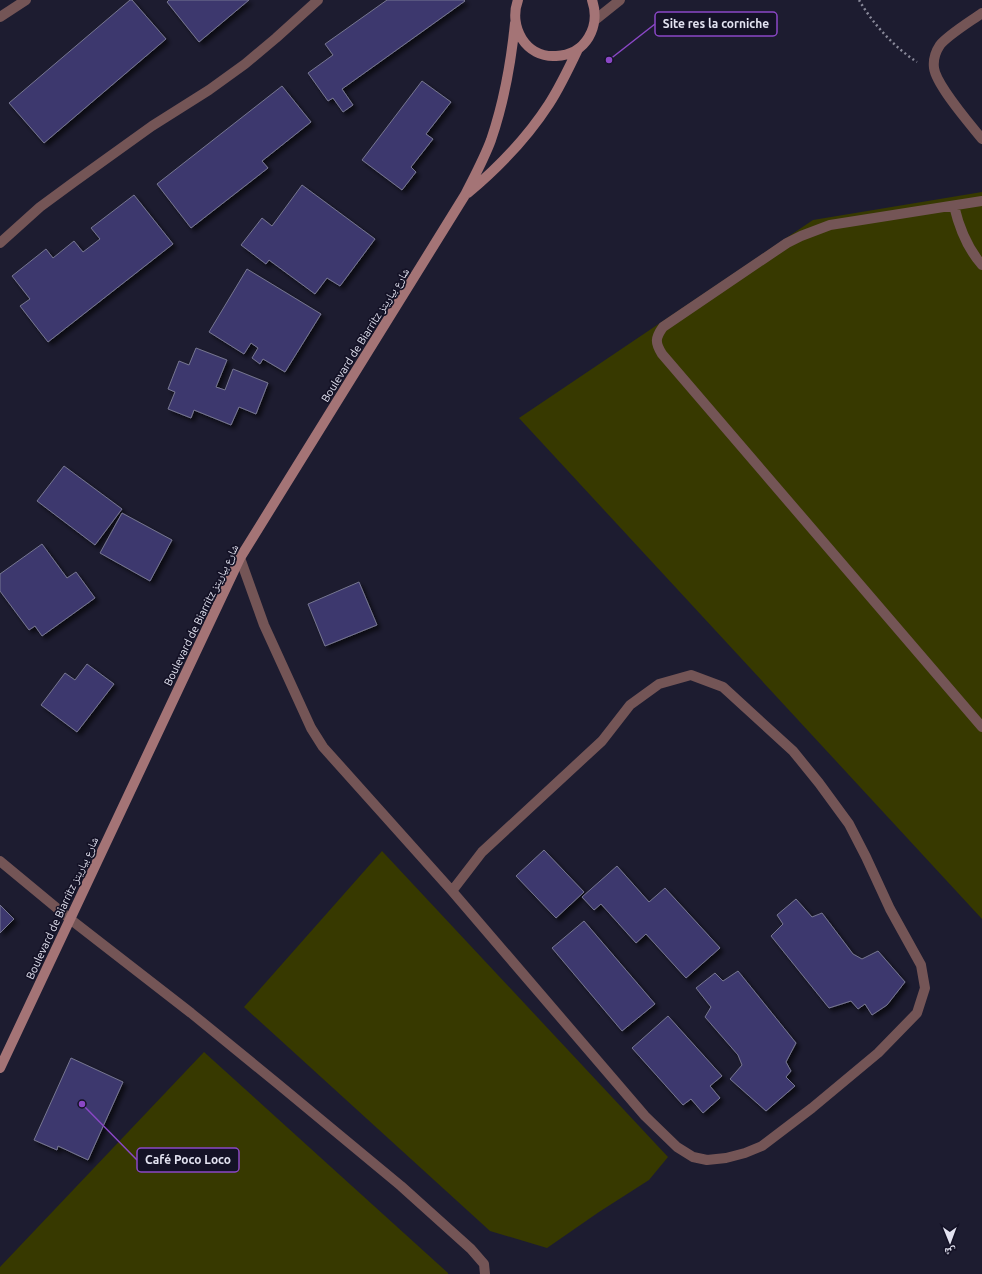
<svg xmlns="http://www.w3.org/2000/svg" width="982" height="1274" font-family="Ubuntu,'Noto Naskh Arabic',sans-serif">
  <style>
    .green { fill: #373900 }
    .building { fill: #3d386e; stroke: #777791; filter: url(#shadow) }
    .lines { fill: none; stroke-linecap: round; stroke-linejoin: round }
    .path { stroke: #898999; stroke-width: 2.5; stroke-dasharray: 2 3; stroke-linecap: butt }
    .lane { stroke: #745556; stroke-width: 10 }
    .street { stroke: #745556; stroke-width: 10 }
    .secondary { stroke: #a47476; stroke-width: 10 }
    .labels { text-anchor: middle; dominant-baseline: central; stroke-width: 3.5; stroke-linejoin: round; paint-order: stroke }
    .street-label { font-size: 11px; fill: #e3e3f1; stroke: #141226 }
    .leader { fill: none; stroke: #8b47c6; stroke-width: 1.5 }
    .callout-dot { fill: #8b47c6; stroke: #141226; stroke-width: 1.5 }
    .callout { fill: #141226; stroke: #8b47c6; stroke-width: 1.5 }
    .callout-label { font-size: 12px; text-anchor: middle; font-weight: bold; fill: #e3e3f1 }
  </style>
  <defs>
    <filter id="shadow"><feDropShadow dx="3.5" dy="3.5" stdDeviation="2" flood-color="#0009"/></filter>
  </defs>
  <rect width="100%" height="100%" fill="#1d1c30"/>
  <!-- green -->
  <path class="green" d="M 982,192 L 982,919 L 519,418 L 813,220 Z
    M 382,851 L 668,1157 L 649,1180 L 599,1212 L 547,1248 L 490,1231 L 244,1007 Z
    M 204,1052 L 448,1273 L 448,1274 L 0,1274 L 0,1267 Z"/>
  <!-- building -->
  <path class="building" d="M 130,0 L 132,0 L 166,39 L 44,143 L 9,103 Z
    M 169,0 L 249,0 L 199,42 L 167,2 Z
    M 387,0 L 464,0 L 465,1 L 342,89 L 353,105 L 343,112 L 333,98 L 328,101 L 308,73 L 333,55 L 325,44 Z
    M 422,81 L 451,102 L 426,134 L 433,139 L 411,167 L 416,172 L 402,190 L 362,160 Z
    M 282,86 L 311,122 L 262,161 L 268,168 L 191,228 L 157,184 Z
    M 302,185 L 375,239 L 340,286 L 327,278 L 315,294 L 269,260 L 266,264 L 241,245 L 262,218 L 272,226 Z
    M 134,195 L 173,244 L 48,342 L 20,306 L 30,299 L 12,276 L 46,249 L 53,258 L 74,241 L 83,252 L 100,239 L 91,228 Z
    M 247,269 L 321,314 L 285,372 L 263,359 L 260,364 L 252,358 L 258,348 L 251,343 L 244,354 L 209,332 Z
    M 196,348 L 227,360 L 216,387 L 225,390 L 233,369 L 268,383 L 256,414 L 239,407 L 231,425 L 194,410 L 191,418 L 168,409 L 175,392 L 168,389 L 179,361 L 189,365 Z
    M 64,466 L 122,509 L 95,545 L 37,501 Z
    M 122,513 L 172,540 L 150,581 L 100,553 Z
    M 42,544 L 67,578 L 76,572 L 95,598 L 42,636 L 35,626 L 29,630 L 0,591 L 0,574 Z
    M 359,582 L 377,625 L 325,646 L 308,604 Z
    M 87,664 L 114,684 L 77,732 L 41,705 L 65,673 L 75,680 Z
    M 544,850 L 584,892 L 556,918 L 516,876 Z
    M 617,866 L 649,902 L 665,888 L 720,948 L 686,978 L 646,934 L 636,943 L 601,904 L 594,910 L 582,897 Z
    M 796,899 L 812,917 L 822,913 L 853,954 L 862,959 L 878,951 L 905,982 L 887,1005 L 872,1015 L 865,1004 L 858,1009 L 851,1001 L 829,1008 L 771,936 L 783,924 L 777,915 Z
    M 0,905 L 14,919 L 0,933 Z
    M 584,921 L 655,1004 L 622,1031 L 552,948 Z
    M 738,971 L 796,1043 L 786,1062 L 791,1071 L 786,1077 L 795,1086 L 766,1111 L 730,1079 L 742,1065 L 738,1055 L 705,1017 L 711,1007 L 696,988 L 715,973 L 723,981 Z
    M 668,1016 L 722,1076 L 710,1086 L 720,1098 L 703,1113 L 691,1099 L 683,1105 L 632,1048 Z
    M 71,1058 L 123,1082 L 88,1160 L 58,1146 L 57,1150 L 34,1140 Z"/>
  <g class="lines">
    <!-- path -->
    <path class="path" d="M 859,0 C 873,24 894,47 917,62"/>
    <!-- lane -->
    <path class="lane" d="M 982,201 L 830,225 L 801,236 L 787,243 L 663,327 C 655,338 655,343 662,354 L 982,727
      M 954,206 C 959,227 967,248 982,265
      M 240,558 L 264,625 L 311,728 L 323,747 L 452,891 L 645,1116 L 677,1147 L 693,1157 L 707,1160 L 726,1158 L 745,1153 L 762,1146 L 812,1108 L 878,1053 L 917,1013 L 925,988 L 921,965 L 890,909 L 866,857 L 849,824 L 819,783 L 793,751 L 723,687 L 691,675 L 659,684 L 630,705 L 602,741 L 482,852 L 452,891"/>
    <!-- street -->
    <path class="street" d="M 982,13 C 971,21 948,35 940,45 C 936,51 933,60 934,68 C 936,85 970,124 982,139
      M 0,17 L 26,0
      M 595,20 L 620,0
      M 0,243 L 40,207 L 74,182 L 152,126 L 209,90 L 245,64 L 276,38 L 318,0
      M 0,861 L 70,919 L 191,1013 L 278,1084 L 401,1186 L 471,1249 L 484,1264 L 485,1274"/>
    <!-- secondary -->
    <path class="secondary" d="M 518,0 C 508,27 526,58 556,56 C 586,55 601,26 592,0
      M 468,193 C 499,167 527,138 549,104 C 560,87 569,68 578,49
      M 0,1068 L 240,558 L 465,195 C 474,177 484,159 491,140 C 504,102 511,63 515,23"/>
  </g>
  <g class="labels">
    <!-- street labels -->
    <g class="street-label">
      <text transform="translate(365 335) rotate(-58)">Boulevard de Biarritz شارع بياريتز</text>
      <text transform="translate(201 615) rotate(-64)">Boulevard de Biarritz شارع بياريتز</text>
      <text transform="translate(62 908) rotate(-65)">Boulevard de Biarritz شارع بياريتز</text>
    </g>
  </g>
  <!-- callouts -->
  <path class="leader" d="M609 60L655 24M82 1104L137 1160"/>
  <g class="callout-dot">
    <circle cx="609" cy="60" r="4"/>
    <circle cx="82" cy="1104" r="4"/>
  </g>
  <g class="callout">
    <rect x="655" y="12" width="122" height="24" rx="4"/>
    <rect x="137" y="1148" width="102" height="24" rx="4"/>
  </g>
  <g class="callout-label">
    <text x="716" y="28">Site res la corniche</text>
    <text x="188" y="1164">Café Poco Loco</text>
  </g>
  <!-- north arrow -->
  <g transform="translate(950 1242) rotate(179)" stroke="#141226" stroke-width="3" paint-order="stroke">
  <path d="M0-3L7 15L0 10L-7 15Z" fill="#e3e3f1"/>
  <text y="-6" font-size="11" font-weight="bold" text-anchor="middle" fill="#e3e3f1">ش</text>
  </g>
</svg>
